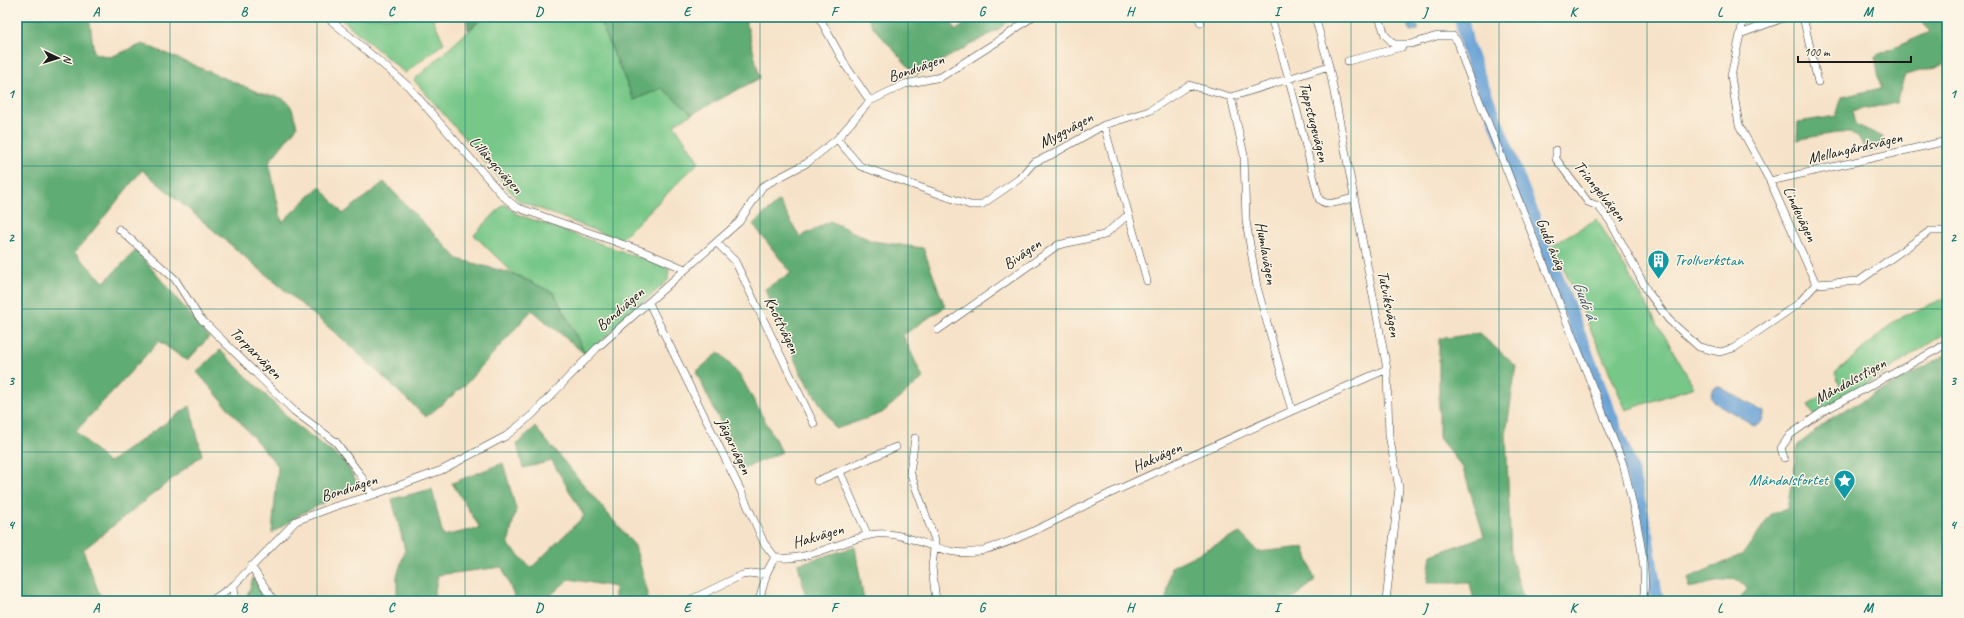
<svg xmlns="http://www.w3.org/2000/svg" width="1964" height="618" font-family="Caveat,sans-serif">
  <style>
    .green { fill: #77c788; stroke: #4a7252 }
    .forest { fill: #61ac74; stroke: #3e6448 }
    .water { fill: #66a0d5; stroke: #415e78 }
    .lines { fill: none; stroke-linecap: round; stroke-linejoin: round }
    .river { stroke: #66a0d5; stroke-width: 14 }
    .minor-casing { stroke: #3d3a36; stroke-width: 8 }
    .minor { stroke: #fff; stroke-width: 7 }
    .grid { fill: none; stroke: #0f766e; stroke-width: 1; stroke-opacity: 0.55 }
    .labels { text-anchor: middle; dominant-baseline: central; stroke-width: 3; stroke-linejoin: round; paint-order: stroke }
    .street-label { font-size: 16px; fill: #1c1c1c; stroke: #fcf5e5 }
    .culture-label { font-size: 16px; fill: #0d838f; stroke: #fcf5e5; text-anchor: start }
    .water-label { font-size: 17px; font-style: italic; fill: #3d576f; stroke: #fcf5e5 }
    .neatline { fill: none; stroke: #0f766e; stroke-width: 1.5 }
    .grid-label { font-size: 13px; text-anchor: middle; font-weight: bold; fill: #0f766e }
  </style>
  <rect width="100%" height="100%" fill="#fcf5e5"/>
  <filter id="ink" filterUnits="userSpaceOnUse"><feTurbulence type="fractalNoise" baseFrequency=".025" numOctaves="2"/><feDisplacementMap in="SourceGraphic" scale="8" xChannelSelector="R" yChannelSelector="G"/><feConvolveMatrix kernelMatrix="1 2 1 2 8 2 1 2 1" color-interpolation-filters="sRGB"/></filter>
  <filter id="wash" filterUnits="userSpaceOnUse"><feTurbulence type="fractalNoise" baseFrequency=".012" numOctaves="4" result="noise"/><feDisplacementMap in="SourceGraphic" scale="16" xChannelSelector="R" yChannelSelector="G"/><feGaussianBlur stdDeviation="0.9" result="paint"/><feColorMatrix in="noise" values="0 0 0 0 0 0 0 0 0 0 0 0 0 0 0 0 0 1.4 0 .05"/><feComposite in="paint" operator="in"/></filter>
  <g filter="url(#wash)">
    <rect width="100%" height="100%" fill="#f6e2c8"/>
    <!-- green -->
    <path class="green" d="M 339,17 L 432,17 L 444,43 L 405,73 Z
      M 484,17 L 598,17 L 634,100 L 662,88 L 692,114 L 674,124 L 699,162 L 620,240 L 519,201 L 414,80 Z
      M 504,204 L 517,214 L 669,268 L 668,280 L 586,355 L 554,293 L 514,274 L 474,235 Z
      M 1597,219 L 1694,387 L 1626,410 L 1553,244 Z
      M 1947,297 L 1947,332 L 1864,386 L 1814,416 L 1808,404 L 1840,386 L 1835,373 L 1897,319 Z"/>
    <!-- forest -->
    <path class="forest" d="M 17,17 L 85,17 L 90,23 L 94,53 L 110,57 L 143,44 L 265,95 C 290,96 292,105 297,127 L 269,162 L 282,222 L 320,186 L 343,214 L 384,182 L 458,259 L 514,274 L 554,293 L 586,355 L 532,310 L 464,386 L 426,417 L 346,342 L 142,170 L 75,253 L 104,282 L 136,250 L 209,337 L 187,361 L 159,341 L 76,431 L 108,463 L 190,406 L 202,455 L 83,550 L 102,601 L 17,601 Z
      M 467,17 L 484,17 L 468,30 Z
      M 598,17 L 745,17 L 760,78 L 692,114 L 662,88 L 634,100 Z
      M 868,17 L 949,17 L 955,31 L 975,17 L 1013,17 L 999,29 L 916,75 L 873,27 Z
      M 1920,17 L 1947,17 L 1947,64 L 1905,75 L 1896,103 L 1852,111 L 1855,124 L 1883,137 L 1880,149 L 1866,153 C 1863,147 1861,139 1857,136 C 1849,128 1808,138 1797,140 L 1798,122 L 1836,116 L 1842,97 L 1881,88 L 1875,56 L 1930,32 Z
      M 779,201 L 800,237 L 830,221 L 872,241 L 923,248 L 945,307 L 903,335 L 923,378 L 882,413 L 836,429 L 800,372 L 765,289 L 791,273 L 753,224 Z
      M 1479,333 L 1516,366 L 1506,434 L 1511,556 L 1524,601 L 1474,601 L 1470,583 L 1427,583 L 1431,555 L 1484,536 L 1463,468 L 1439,438 L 1439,339 Z
      M 220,350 L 295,424 L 345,462 L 359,486 L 303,513 L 272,533 L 278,466 L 197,372 Z
      M 719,352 L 741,377 L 782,452 L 743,469 L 696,372 Z
      M 1947,354 L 1947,601 L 1738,601 L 1748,588 L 1733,578 L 1689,588 L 1688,578 L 1743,554 L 1772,513 L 1787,509 L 1798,445 L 1833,417 Z
      M 535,427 L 635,546 L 648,593 L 647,601 L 615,601 L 615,587 L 569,579 L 544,601 L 516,601 L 502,567 L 438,575 L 433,601 L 397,601 L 397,576 L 405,550 L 392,499 L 432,489 L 443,536 L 480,528 L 452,483 L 503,463 L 516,509 L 508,544 L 531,568 L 584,516 L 552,461 L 523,468 L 517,444 Z
      M 1240,533 L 1258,552 L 1304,547 L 1315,581 L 1289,601 L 1166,601 L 1171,567 Z
      M 855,547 L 864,601 L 807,601 L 798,564 Z
      M 253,578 L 269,601 L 246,600 Z"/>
    <!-- water -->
    <path class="water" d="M 1405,17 L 1411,17 L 1418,27 L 1418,30 L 1411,31 Z
      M 1718,386 L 1764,412 C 1764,420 1761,423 1754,425 L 1714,402 L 1711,397 L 1714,388 Z"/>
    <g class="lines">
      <!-- river -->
      <path class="river" d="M 1461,17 L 1467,47 L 1631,469 L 1645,528 L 1655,591 L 1659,601"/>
    </g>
  </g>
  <g filter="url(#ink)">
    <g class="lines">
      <defs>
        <path id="minor" d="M 327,17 L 408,86 L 503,196 L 516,207 L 642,251 L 685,269
          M 819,17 L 846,66 L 870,101
          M 1198,17 L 1201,23
          M 1271,17 L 1289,79 L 1319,199 C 1327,208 1343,200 1354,198
          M 1315,17 L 1329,66 L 1387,369 L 1389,435 L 1399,488 L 1386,601
          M 1379,17 L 1385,35 L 1394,44 L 1411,44 L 1437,36 L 1453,36 L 1458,42 L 1464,62 L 1623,464 C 1630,492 1652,576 1642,601
          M 1744,17 L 1731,76 L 1739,125 L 1770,181 L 1816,284 L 1859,281 L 1930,231 L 1947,231
          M 1803,17 L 1818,82
          M 1740,34 L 1786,17
          M 1348,61 L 1402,47
          M 1231,97 L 1244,155 L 1246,221 L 1257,287 L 1292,411
          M 1104,125 L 1147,281
          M 837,139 L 860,166 L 970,205 L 981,205 L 1019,179 L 1033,163 L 1053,154 L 1104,125 L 1149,111 L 1189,85 L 1231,97 L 1329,66
          M 1556,150 L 1556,159 L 1588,202 L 1598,206 L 1610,221 L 1648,292 L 1669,320 L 1699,347 L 1720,352 L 1734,348 L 1798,304 L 1816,284
          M 1770,181 L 1947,141
          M 119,229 L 175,279 L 199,317 L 294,411 L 336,442 L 359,473 L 373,495
          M 717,243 L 735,261 L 814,424
          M 649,303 L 741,491 L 764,543 L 775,557 L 767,572 L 759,601
          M 938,330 L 1058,245 L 1104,235 L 1128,215
          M 915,438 L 910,472 L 935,540 L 932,567 L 936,601
          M 1784,458 L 1781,448 L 1790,435 L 1822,412 L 1938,349 L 1947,342
          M 840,472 L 868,536
          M 817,481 L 896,447
          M 775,557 C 802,564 843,540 870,535 C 909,527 942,561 980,551 C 1024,540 1071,511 1113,492 C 1204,450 1295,409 1387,369
          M 251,566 L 274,601
          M 234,585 L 235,601
          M 211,601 L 234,585 L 296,521 L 336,506 L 373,495 L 442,470 L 506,436 L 532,415 L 597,348 L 739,222 L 763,186 L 807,163 L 837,139 L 870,101 L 905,84 L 941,77 L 1003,38 L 1032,17
          M 688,601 L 742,575 L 767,572"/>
      </defs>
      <!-- minor casing -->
      <use href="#minor" class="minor-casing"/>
      <!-- minor -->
      <use href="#minor" class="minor"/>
    </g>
  </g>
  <!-- grid -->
  <path class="grid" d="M 170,17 L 170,601M 317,17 L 317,601M 465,17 L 465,601M 613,17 L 613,601M 760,17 L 760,601M 908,17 L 908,601M 1056,17 L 1056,601M 1204,17 L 1204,601M 1351,17 L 1351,601M 1499,17 L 1499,601M 1647,17 L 1647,601M 1794,17 L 1794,601M 17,166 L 1947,166M 17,309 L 1947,309M 17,452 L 1947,452"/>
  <!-- icons -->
  <defs>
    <symbol id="building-pin" viewBox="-11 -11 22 30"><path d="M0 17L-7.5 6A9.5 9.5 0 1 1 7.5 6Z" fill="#0f9aa8" stroke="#fcf5e5"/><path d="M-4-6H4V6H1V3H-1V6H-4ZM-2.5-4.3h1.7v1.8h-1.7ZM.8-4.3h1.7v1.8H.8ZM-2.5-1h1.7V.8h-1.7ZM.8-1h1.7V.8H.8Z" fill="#fff"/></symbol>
    <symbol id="sight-pin" viewBox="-11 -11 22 30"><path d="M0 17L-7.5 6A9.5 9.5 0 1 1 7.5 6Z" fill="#0f9aa8" stroke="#fcf5e5"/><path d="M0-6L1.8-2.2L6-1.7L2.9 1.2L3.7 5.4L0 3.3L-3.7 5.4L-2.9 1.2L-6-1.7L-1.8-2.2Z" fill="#fff"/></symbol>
  </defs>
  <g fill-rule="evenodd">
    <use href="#building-pin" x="1646" y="248" width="25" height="34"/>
    <use href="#sight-pin" x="1832" y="468" width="25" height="34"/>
  </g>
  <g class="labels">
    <!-- street labels -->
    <g class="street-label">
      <text transform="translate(916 68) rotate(-19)">Bondvägen</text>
      <text transform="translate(1314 122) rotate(76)">Tuppstugevägen</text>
      <text transform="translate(1066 130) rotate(-28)">Myggvägen</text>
      <text transform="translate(1855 148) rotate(-13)">Mellangårdsvägen</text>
      <text transform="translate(496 165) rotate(48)">Lillängsvägen</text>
      <text transform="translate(1600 191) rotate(51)">Triangelvägen</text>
      <text transform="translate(1800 214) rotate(65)">Lindevägen</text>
      <text transform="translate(1551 244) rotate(68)">Gudö åväg</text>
      <text transform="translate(1266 253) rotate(80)">Humlavägen</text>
      <text transform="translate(1022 254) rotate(-35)">Bivägen</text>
      <text transform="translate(1389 304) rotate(79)">Tutviksvägen</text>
      <text transform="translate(620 309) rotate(-41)">Bondvägen</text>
      <text transform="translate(782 325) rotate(64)">Knottvägen</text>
      <text transform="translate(256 353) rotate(45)">Torparvägen</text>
      <text transform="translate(1850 381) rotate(-29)">Måndalsstigen</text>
      <text transform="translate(734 446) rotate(64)">Jägarvägen</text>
      <text transform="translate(1157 457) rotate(-24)">Hakvägen</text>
      <text transform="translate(349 488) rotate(-18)">Bondvägen</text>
      <text transform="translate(818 536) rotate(-16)">Hakvägen</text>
    </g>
    <!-- culture labels -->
    <g class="culture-label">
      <text x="1674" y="260">Trollverkstan</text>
      <text x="1828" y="480" text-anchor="end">Måndalsfortet</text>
    </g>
    <!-- water labels -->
    <g class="water-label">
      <text transform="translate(1585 300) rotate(69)">Gudö å</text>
    </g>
  </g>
  <!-- margin -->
  <rect width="1964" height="618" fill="none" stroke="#fcf5e5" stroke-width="44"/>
  <!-- north arrow -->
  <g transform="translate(58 58) rotate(94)" stroke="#fcf5e5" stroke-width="3" paint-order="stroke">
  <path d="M0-3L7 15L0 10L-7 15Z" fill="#1c1c1c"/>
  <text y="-6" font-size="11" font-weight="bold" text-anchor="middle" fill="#1c1c1c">N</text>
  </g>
  <!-- scale -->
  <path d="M1798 56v6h113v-6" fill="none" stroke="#1c1c1c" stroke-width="2"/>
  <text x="1804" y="56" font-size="12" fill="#1c1c1c" stroke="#fcf5e5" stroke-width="3" paint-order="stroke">100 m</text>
  <rect x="22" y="22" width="1920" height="574" class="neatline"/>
  <g class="grid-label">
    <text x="96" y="16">A</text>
    <text x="244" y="16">B</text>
    <text x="391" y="16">C</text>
    <text x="539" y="16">D</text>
    <text x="687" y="16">E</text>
    <text x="834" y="16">F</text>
    <text x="982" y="16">G</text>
    <text x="1130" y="16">H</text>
    <text x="1277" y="16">I</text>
    <text x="1425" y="16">J</text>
    <text x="1573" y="16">K</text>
    <text x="1720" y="16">L</text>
    <text x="1868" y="16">M</text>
    <text x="11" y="98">1</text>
    <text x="1953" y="98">1</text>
    <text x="11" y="242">2</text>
    <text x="1953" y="242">2</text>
    <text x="11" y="385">3</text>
    <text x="1953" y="385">3</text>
    <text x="11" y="529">4</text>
    <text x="1953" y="529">4</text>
    <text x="96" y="612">A</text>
    <text x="244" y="612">B</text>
    <text x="391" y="612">C</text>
    <text x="539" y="612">D</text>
    <text x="687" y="612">E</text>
    <text x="834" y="612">F</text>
    <text x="982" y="612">G</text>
    <text x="1130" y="612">H</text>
    <text x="1277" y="612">I</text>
    <text x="1425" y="612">J</text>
    <text x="1573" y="612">K</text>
    <text x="1720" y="612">L</text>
    <text x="1868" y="612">M</text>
  </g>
</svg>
